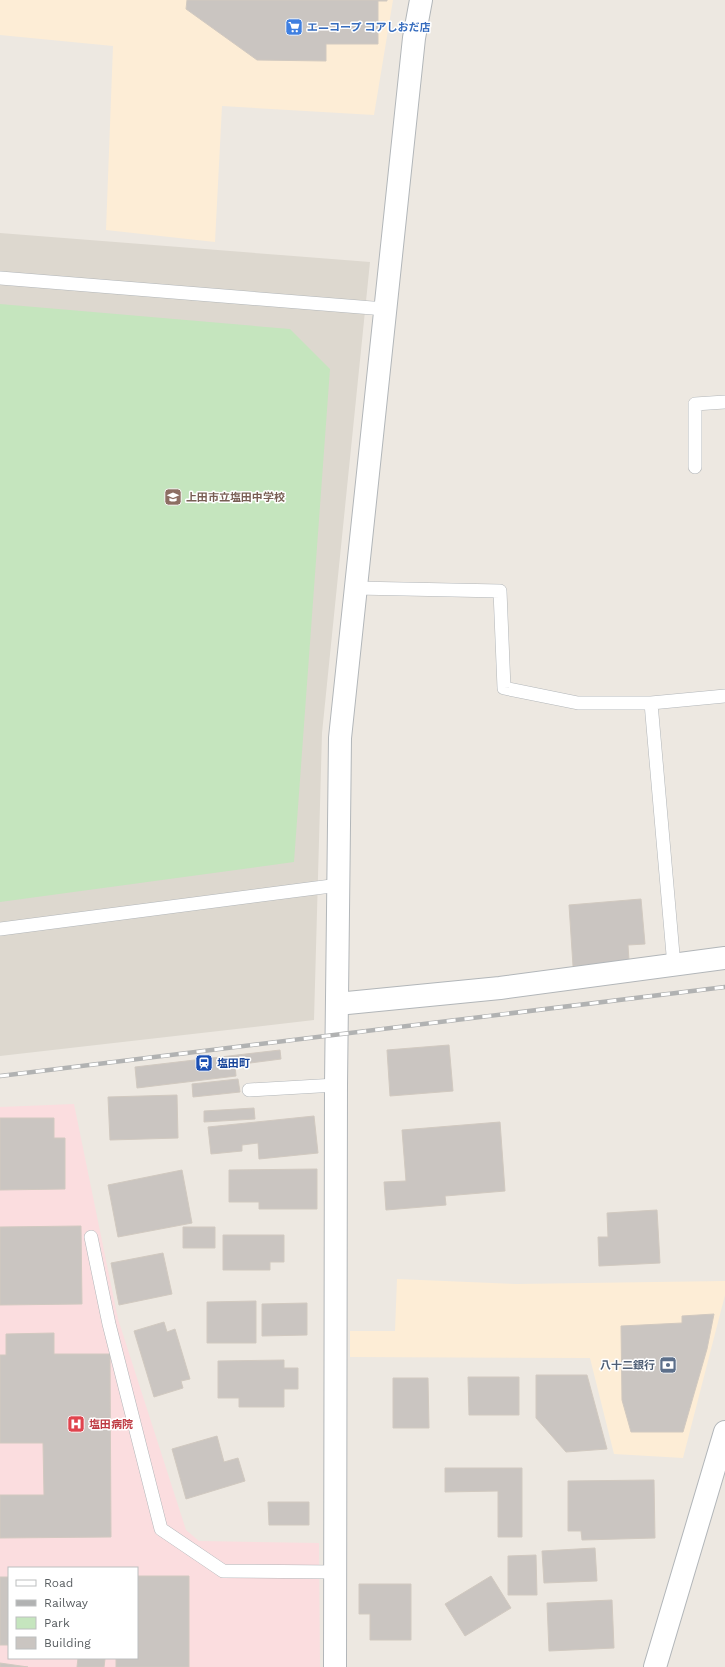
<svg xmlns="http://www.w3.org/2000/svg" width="725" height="1667" font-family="'Work Sans','Noto Sans JP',sans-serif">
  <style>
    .commercial { fill: #fdedd6 }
    .education { fill: #ddd8cf }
    .medical { fill: #fbdddf; fill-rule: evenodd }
    .green { fill: #c5e5be }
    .building { fill: #cac5c1; stroke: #d1c9c0 }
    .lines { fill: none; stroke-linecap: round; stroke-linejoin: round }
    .service-casing { stroke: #b2b6b9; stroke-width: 14 }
    .minor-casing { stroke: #b2b6b9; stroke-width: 24 }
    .tertiary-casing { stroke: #b2b6b9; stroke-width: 24 }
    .service { stroke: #fff; stroke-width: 13 }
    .minor { stroke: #fff; stroke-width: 22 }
    .tertiary { stroke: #fff; stroke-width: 22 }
    .rail-casing { stroke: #b1b2b2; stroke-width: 4.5 }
    .rail { stroke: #fff; stroke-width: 3; stroke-dasharray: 9; stroke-linecap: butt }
    .labels { text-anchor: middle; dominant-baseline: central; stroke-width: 3; stroke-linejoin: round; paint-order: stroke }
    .shop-label { font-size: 11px; font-weight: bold; fill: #366cbe; stroke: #fff; text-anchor: start }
    .education-label { font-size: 11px; font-weight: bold; fill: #785e54; stroke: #fff; text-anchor: start }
    .transit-label { font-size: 11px; font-weight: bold; fill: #164399; stroke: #fff; text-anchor: start }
    .service-label { font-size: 11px; font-weight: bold; fill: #4e5e75; stroke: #fff; text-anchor: end }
    .health-label { font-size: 11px; font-weight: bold; fill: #be3a42; stroke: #fff; text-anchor: start }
  </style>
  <rect width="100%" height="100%" fill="#ede8e1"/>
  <!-- commercial -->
  <path class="commercial" d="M 0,0 L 393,0 L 374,115 L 222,106 L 215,242 L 106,230 L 113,46 L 0,35 Z
    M 397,1279 L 516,1284 L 725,1281 L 725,1295 L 683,1458 L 614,1454 L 590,1358 L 350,1357 L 350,1331 L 395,1331 Z"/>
  <!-- education -->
  <path class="education" d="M 0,233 L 370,262 L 322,733 L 314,1020 L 0,1056 Z"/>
  <!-- medical -->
  <path class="medical" d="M 74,1104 L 118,1319 L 186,1530 L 199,1541 L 319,1543 L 320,1667 L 0,1667 L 0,1107 ZM 9,1568 L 137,1568 L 137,1658 L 9,1658 Z"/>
  <!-- green -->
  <path class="green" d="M 0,304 L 290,329 L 330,369 L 294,862 L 0,902 Z"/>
  <!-- building -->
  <path class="building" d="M 187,0 L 387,0 L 387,1 L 378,1 L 378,44 L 326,44 L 326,61 L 257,60 L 186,9 Z
    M 641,899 L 645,944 L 628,945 L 629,961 L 573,966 L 569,905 Z
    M 449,1045 L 453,1091 L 390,1096 L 387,1050 Z
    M 280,1050 L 281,1059 L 235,1065 L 236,1076 L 137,1088 L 135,1067 Z
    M 238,1079 L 240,1092 L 193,1097 L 192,1084 Z
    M 177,1095 L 178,1138 L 110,1140 L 108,1097 Z
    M 254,1108 L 255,1119 L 204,1122 L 204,1111 Z
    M 314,1116 L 318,1153 L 259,1159 L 258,1143 L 242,1145 L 242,1151 L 211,1154 L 208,1127 Z
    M 0,1118 L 54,1118 L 54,1138 L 65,1138 L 65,1189 L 0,1190 Z
    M 500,1122 L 505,1191 L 445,1196 L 446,1205 L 386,1210 L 384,1182 L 406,1181 L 402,1130 Z
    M 317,1169 L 317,1209 L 259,1209 L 259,1202 L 229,1202 L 229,1170 Z
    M 182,1170 L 192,1223 L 118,1237 L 108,1185 Z
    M 657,1210 L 660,1263 L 599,1266 L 598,1237 L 608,1237 L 607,1213 Z
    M 81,1226 L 82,1304 L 0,1305 L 0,1227 Z
    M 183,1227 L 215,1227 L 215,1248 L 183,1248 Z
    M 223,1235 L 284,1235 L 284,1262 L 270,1262 L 270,1270 L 223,1270 Z
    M 163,1253 L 172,1294 L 119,1305 L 111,1263 Z
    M 256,1301 L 256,1343 L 207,1343 L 207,1302 Z
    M 307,1303 L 307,1335 L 262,1336 L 262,1304 Z
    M 714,1314 L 707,1349 L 683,1432 L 631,1432 L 622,1400 L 621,1326 L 682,1323 L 682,1316 Z
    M 164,1322 L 167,1332 L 175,1329 L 190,1379 L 181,1381 L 183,1388 L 154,1397 L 134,1331 Z
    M 54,1333 L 54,1354 L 110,1354 L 111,1537 L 0,1538 L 0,1495 L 44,1495 L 43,1443 L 0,1443 L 0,1355 L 6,1355 L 6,1334 Z
    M 284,1360 L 284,1368 L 298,1368 L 298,1389 L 284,1389 L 284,1407 L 239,1407 L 239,1398 L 218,1398 L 218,1361 Z
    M 536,1375 L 587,1375 L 607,1449 L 566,1452 L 536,1418 Z
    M 468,1377 L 519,1377 L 519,1415 L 469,1415 Z
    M 393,1378 L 428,1378 L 429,1428 L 393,1428 Z
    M 217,1436 L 224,1462 L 238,1458 L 245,1481 L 186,1499 L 172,1449 Z
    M 445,1468 L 522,1468 L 522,1537 L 498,1537 L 498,1491 L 445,1492 Z
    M 654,1480 L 655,1538 L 582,1540 L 581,1531 L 568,1531 L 568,1481 Z
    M 268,1502 L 309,1502 L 309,1525 L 269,1525 Z
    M 595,1548 L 597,1581 L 544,1583 L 542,1551 Z
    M 536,1555 L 537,1595 L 508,1595 L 508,1556 Z
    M 137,1576 L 189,1576 L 189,1667 L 116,1667 L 116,1658 L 137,1658 Z
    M 491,1576 L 511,1608 L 465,1636 L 445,1604 Z
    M 0,1577 L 9,1577 L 9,1645 L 0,1645 Z
    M 359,1584 L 411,1584 L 411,1640 L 370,1640 L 370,1614 L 359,1614 Z
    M 612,1600 L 614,1648 L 549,1651 L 547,1603 Z
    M 78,1658 L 105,1659 L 104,1667 L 77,1667 Z
    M 0,1663 L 28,1667 L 0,1667 Z"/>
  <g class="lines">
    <defs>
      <path id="service" d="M 0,278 L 385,309
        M 695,467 L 695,404 L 725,402
        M 356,588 L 500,591 L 504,688 L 578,703 L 651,703
        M 0,929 L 339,885
        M 674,966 L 651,703 L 725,696
        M 249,1090 L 336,1085
        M 91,1237 L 109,1324 L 161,1529 L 223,1571 L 335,1572"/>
      <path id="minor" d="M 337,1004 L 500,988 L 725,958"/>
      <path id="tertiary" d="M 335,1667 L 336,1085 L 340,738 L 414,38 L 421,0
        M 655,1667 L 725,1432"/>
    </defs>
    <!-- service casing -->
    <use href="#service" class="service-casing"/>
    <!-- minor casing -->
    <use href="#minor" class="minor-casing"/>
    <!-- tertiary casing -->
    <use href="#tertiary" class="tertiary-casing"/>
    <!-- service -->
    <use href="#service" class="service"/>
    <!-- minor -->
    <use href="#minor" class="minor"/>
    <!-- tertiary -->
    <use href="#tertiary" class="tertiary"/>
    <defs>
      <path id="rail" d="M 0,1076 L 725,987"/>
    </defs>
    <!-- rail casing -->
    <use href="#rail" class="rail-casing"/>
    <!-- rail -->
    <use href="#rail" class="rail"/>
  </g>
  <!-- icons -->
  <defs>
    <symbol id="supermarket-square" viewBox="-11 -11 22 22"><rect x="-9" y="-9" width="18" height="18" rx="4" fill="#3f7fe0" stroke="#fff"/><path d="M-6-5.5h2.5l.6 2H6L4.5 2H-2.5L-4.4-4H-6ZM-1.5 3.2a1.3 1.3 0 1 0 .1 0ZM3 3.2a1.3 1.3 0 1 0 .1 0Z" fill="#fff"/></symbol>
    <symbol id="school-square" viewBox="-11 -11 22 22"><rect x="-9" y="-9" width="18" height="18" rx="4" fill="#8d6e63" stroke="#fff"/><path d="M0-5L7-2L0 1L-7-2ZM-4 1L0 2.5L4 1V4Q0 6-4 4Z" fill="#fff"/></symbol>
    <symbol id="station-square" viewBox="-11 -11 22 22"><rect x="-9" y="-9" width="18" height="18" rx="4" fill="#1a4fb4" stroke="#fff"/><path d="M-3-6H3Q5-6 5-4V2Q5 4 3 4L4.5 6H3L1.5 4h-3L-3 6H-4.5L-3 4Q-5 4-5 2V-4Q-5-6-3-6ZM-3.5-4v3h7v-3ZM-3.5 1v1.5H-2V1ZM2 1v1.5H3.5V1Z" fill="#fff"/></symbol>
    <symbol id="bank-square" viewBox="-11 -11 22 22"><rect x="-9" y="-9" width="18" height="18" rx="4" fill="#5c6f8a" stroke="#fff"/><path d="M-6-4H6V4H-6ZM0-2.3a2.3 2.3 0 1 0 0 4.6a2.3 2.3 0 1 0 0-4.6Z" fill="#fff"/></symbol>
    <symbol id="hospital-square" viewBox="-11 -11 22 22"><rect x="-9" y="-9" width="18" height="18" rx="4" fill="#e0444e" stroke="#fff"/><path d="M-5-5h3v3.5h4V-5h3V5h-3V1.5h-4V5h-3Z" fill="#fff"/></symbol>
  </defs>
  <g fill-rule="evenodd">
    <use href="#supermarket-square" x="284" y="17" width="20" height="20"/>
    <use href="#school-square" x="163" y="487" width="20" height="20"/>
    <use href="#station-square" x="194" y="1053" width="20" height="20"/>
    <use href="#bank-square" x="658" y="1355" width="20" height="20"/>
    <use href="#hospital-square" x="66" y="1414" width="20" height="20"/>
  </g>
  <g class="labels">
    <!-- shop labels -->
    <g class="shop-label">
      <text x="307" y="27">エ―コープ コアしおだ店</text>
    </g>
    <!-- education labels -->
    <g class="education-label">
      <text x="186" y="497">上田市立塩田中学校</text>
    </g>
    <!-- transit labels -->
    <g class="transit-label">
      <text x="217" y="1063">塩田町</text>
    </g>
    <!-- service labels -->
    <g class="service-label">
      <text x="655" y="1365">八十二銀行</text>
    </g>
    <!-- health labels -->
    <g class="health-label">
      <text x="89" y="1424">塩田病院</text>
    </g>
  </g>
  <!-- legend -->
  <rect x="8" y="1567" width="130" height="92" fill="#ffffff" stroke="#bdbfc0"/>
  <rect x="16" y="1580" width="20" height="6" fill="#ffffff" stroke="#bdbfc0"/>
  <text x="44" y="1587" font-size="12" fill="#5a5f62">Road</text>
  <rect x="16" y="1600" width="20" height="6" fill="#b1b2b2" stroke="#bdbfc0"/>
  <text x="44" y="1607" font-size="12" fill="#5a5f62">Railway</text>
  <rect x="16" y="1617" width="20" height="12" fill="#c5e5be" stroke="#bdbfc0"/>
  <text x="44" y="1627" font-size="12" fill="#5a5f62">Park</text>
  <rect x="16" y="1637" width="20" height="12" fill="#cac5c1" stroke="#bdbfc0"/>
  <text x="44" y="1647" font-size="12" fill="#5a5f62">Building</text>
</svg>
